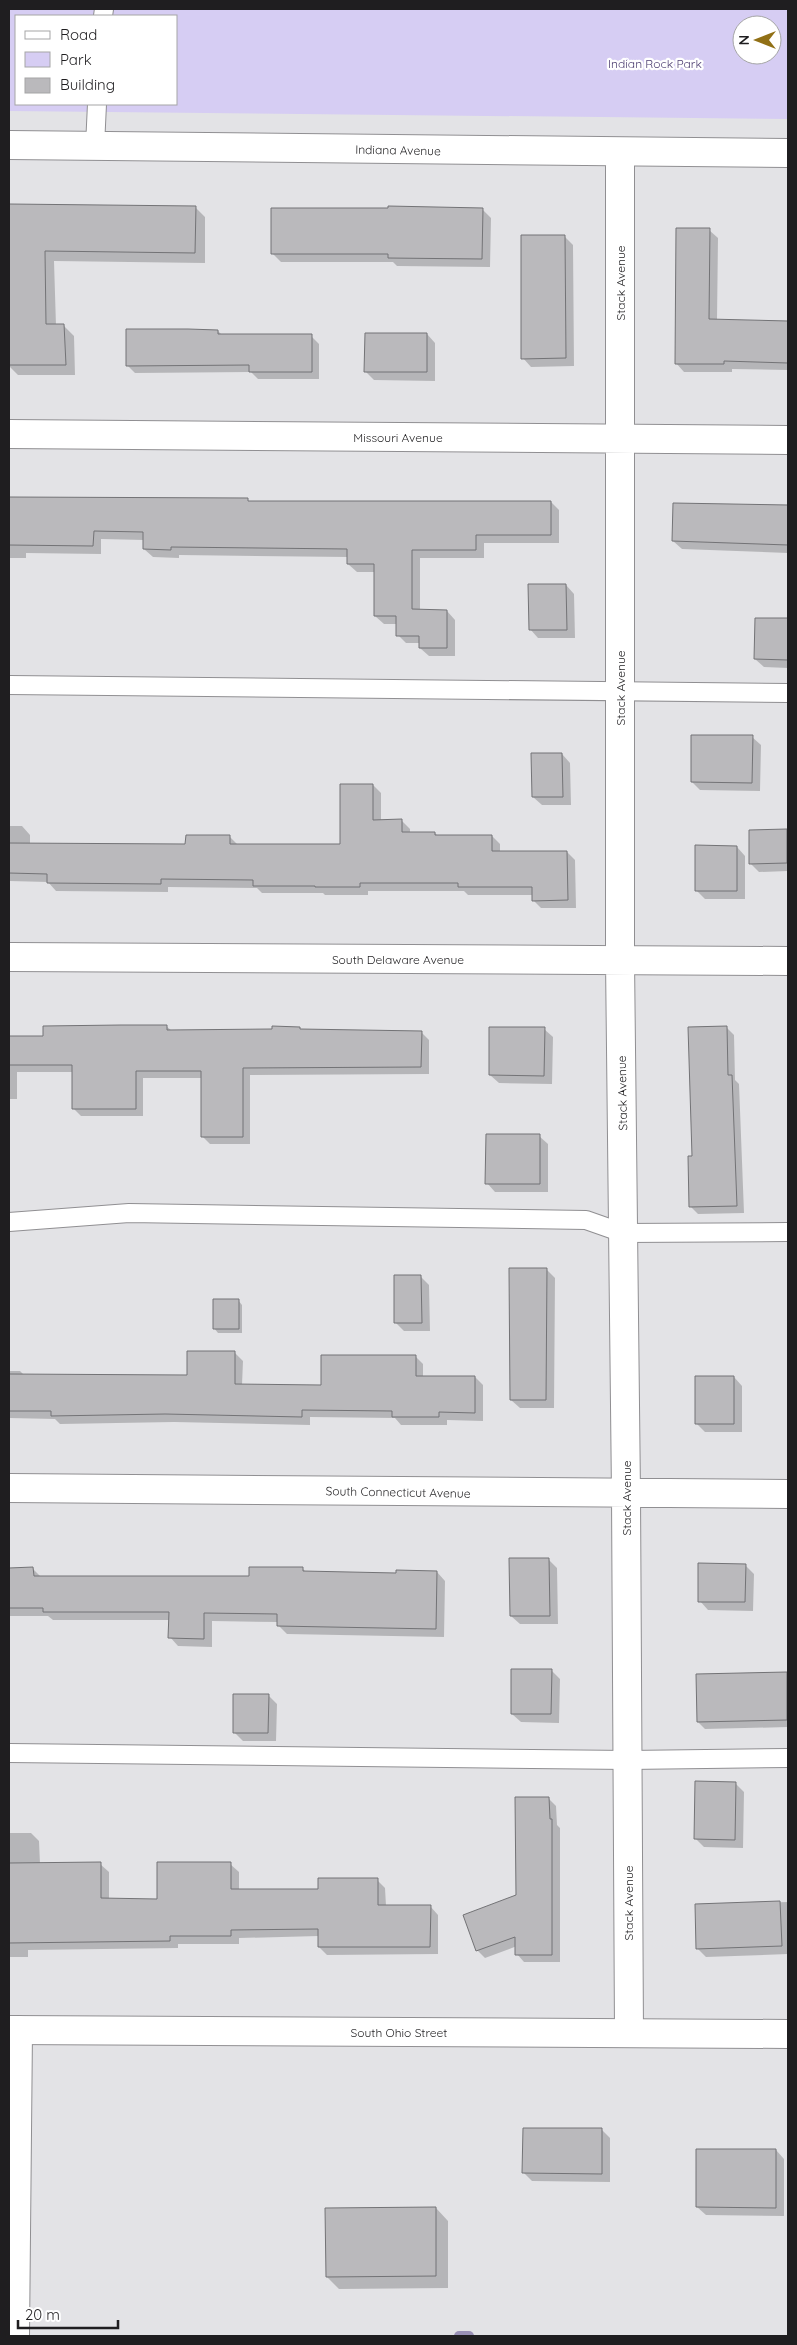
<svg xmlns="http://www.w3.org/2000/svg" width="797" height="2345" font-family="Quicksand,sans-serif">
  <style>
    .green { fill: #d6cdf3; fill-rule: evenodd }
    .shadow { fill: #0003 }
    .lines { fill: none; stroke-linecap: round; stroke-linejoin: round }
    .stream { stroke: #9a91b6; stroke-width: 10 }
    .building { fill: #bab9bc; stroke: #737376 }
    .service-casing { stroke: #908f92; stroke-width: 20 }
    .minor-casing { stroke: #908f92; stroke-width: 30 }
    .secondary-casing { stroke: #908f92; stroke-width: 30 }
    .service { stroke: #fff; stroke-width: 18 }
    .minor { stroke: #fff; stroke-width: 28 }
    .secondary { stroke: #fff; stroke-width: 28 }
    .labels { text-anchor: middle; dominant-baseline: central; stroke-width: 4.5; stroke-linejoin: round; paint-order: stroke }
    .park-label { font-size: 12px; fill: #4d3e71; stroke: #fff }
    .street-label { font-size: 12px; fill: #1f1e20; stroke: #fff }
  </style>
  <rect width="100%" height="100%" fill="#e3e3e6"/>
  <!-- green -->
  <path class="green" d="M 9,9 L 788,9 L 788,119 L 9,111 ZM 16,16 L 176,16 L 176,104 L 16,104 ZM 742,25 L 772,25 L 772,55 L 742,55 Z"/>
  <!-- shadow -->
  <path class="shadow" d="M 9,206 L 195,207 L 205,217 L 205,263 L 54,261 L 56,326 L 64,326 L 74,336 L 75,375 L 18,375 L 9,366 Z
    M 482,209 L 491,218 L 490,267 L 397,266 L 393,262 L 281,262 L 272,253 Z
    M 709,230 L 718,238 L 717,320 L 788,322 L 788,370 L 732,369 L 732,372 L 684,372 L 676,363 Z
    M 565,237 L 573,245 L 574,366 L 531,367 L 523,358 Z
    M 218,331 L 222,335 L 311,336 L 319,344 L 319,379 L 258,379 L 251,372 L 135,373 L 127,365 Z
    M 427,334 L 435,343 L 435,381 L 374,380 L 366,372 Z
    M 9,498 L 247,500 L 249,502 L 551,502 L 559,510 L 559,543 L 484,543 L 484,558 L 420,558 L 420,611 L 447,611 L 455,620 L 455,656 L 429,656 L 420,648 L 420,643 L 406,643 L 398,635 L 398,624 L 384,624 L 375,616 L 375,572 L 357,572 L 348,564 L 348,557 L 179,555 L 179,558 L 153,557 L 144,549 L 144,540 L 101,539 L 101,554 L 26,553 L 26,558 L 9,558 Z
    M 674,504 L 788,506 L 788,553 L 682,549 L 673,541 Z
    M 566,585 L 574,594 L 575,638 L 538,638 L 530,629 Z
    M 757,619 L 788,620 L 788,668 L 764,667 L 755,659 Z
    M 752,737 L 761,745 L 760,791 L 700,790 L 692,782 Z
    M 562,754 L 570,763 L 571,805 L 542,805 L 533,797 Z
    M 373,785 L 381,793 L 381,821 L 402,821 L 410,829 L 410,833 L 435,833 L 438,836 L 492,836 L 500,844 L 500,853 L 567,852 L 575,860 L 576,908 L 541,908 L 533,900 L 533,895 L 468,895 L 464,891 L 368,891 L 368,895 L 325,895 L 323,893 L 262,893 L 257,888 L 168,887 L 168,892 L 56,891 L 48,882 L 9,881 L 9,826 L 22,826 L 30,835 L 30,844 L 187,846 L 229,836 L 238,845 L 342,845 Z
    M 786,831 L 788,833 L 788,871 L 759,872 L 750,863 Z
    M 737,847 L 745,856 L 745,899 L 705,899 L 696,890 Z
    M 166,1026 L 172,1031 L 274,1030 L 299,1028 L 301,1030 L 421,1032 L 429,1040 L 429,1074 L 250,1075 L 250,1144 L 210,1144 L 202,1136 L 202,1078 L 143,1078 L 143,1116 L 81,1116 L 73,1108 L 73,1072 L 17,1072 L 17,1099 L 9,1099 L 9,1037 L 44,1037 Z
    M 726,1027 L 734,1035 L 735,1080 L 739,1084 L 744,1213 L 698,1214 L 690,1206 L 693,1157 Z
    M 544,1029 L 553,1037 L 552,1084 L 499,1083 L 490,1075 Z
    M 539,1136 L 548,1144 L 548,1192 L 495,1192 L 487,1183 Z
    M 546,1269 L 555,1278 L 554,1408 L 520,1408 L 511,1400 Z
    M 421,1277 L 429,1285 L 430,1331 L 404,1331 L 395,1322 Z
    M 238,1300 L 242,1305 L 242,1333 L 218,1333 L 214,1328 Z
    M 234,1352 L 243,1361 L 242,1385 L 322,1386 L 415,1356 L 423,1364 L 423,1377 L 475,1377 L 483,1385 L 483,1421 L 447,1420 L 447,1425 L 401,1425 L 395,1418 L 310,1417 L 310,1425 L 174,1422 L 60,1424 L 55,1419 L 9,1418 L 9,1371 L 20,1371 L 24,1375 L 189,1376 Z
    M 734,1377 L 742,1386 L 742,1432 L 705,1432 L 696,1423 Z
    M 548,1559 L 557,1568 L 558,1624 L 520,1624 L 511,1616 Z
    M 745,1565 L 754,1574 L 753,1611 L 708,1610 L 700,1601 Z
    M 9,1569 L 33,1569 L 41,1577 L 250,1577 L 303,1569 L 307,1573 L 397,1574 L 437,1572 L 445,1581 L 444,1637 L 287,1634 L 278,1625 L 278,1622 L 212,1621 L 212,1647 L 178,1646 L 170,1637 L 170,1620 L 53,1620 L 48,1616 L 9,1616 Z
    M 551,1670 L 560,1679 L 559,1723 L 521,1722 L 512,1714 Z
    M 787,1673 L 788,1727 L 705,1729 L 698,1722 Z
    M 268,1695 L 277,1704 L 276,1741 L 243,1741 L 234,1732 Z
    M 735,1783 L 744,1792 L 743,1848 L 704,1847 L 695,1838 Z
    M 548,1798 L 556,1806 L 557,1825 L 560,1828 L 560,1962 L 524,1962 L 517,1954 L 517,1946 L 485,1958 L 477,1950 L 517,1896 Z
    M 9,1833 L 31,1833 L 39,1841 L 40,1864 L 100,1864 L 109,1872 L 109,1900 L 159,1900 L 230,1864 L 239,1872 L 239,1890 L 319,1890 L 377,1880 L 385,1888 L 386,1906 L 430,1906 L 438,1915 L 438,1954 L 327,1955 L 319,1947 L 319,1936 L 239,1938 L 239,1944 L 178,1944 L 178,1948 L 28,1950 L 28,1957 L 9,1957 Z
    M 788,1902 L 788,1954 L 706,1957 L 697,1948 L 696,1905 Z
    M 602,2130 L 610,2138 L 610,2182 L 532,2181 L 524,2173 Z
    M 776,2150 L 784,2159 L 784,2216 L 706,2215 L 697,2207 Z
    M 436,2208 L 448,2221 L 448,2288 L 339,2289 L 327,2277 Z"/>
  <g class="lines">
    <!-- stream -->
    <path class="stream" d="M 459,2336 L 469,2336"/>
  </g>
  <!-- building -->
  <path class="building" d="M 9,204 L 196,206 L 195,253 L 45,251 L 46,324 L 64,324 L 66,365 L 9,365 Z
    M 388,206 L 483,208 L 482,259 L 388,258 L 388,254 L 271,254 L 271,208 L 388,208 Z
    M 676,228 L 710,228 L 709,319 L 788,321 L 788,363 L 724,361 L 724,364 L 675,364 Z
    M 521,235 L 565,235 L 566,358 L 521,359 Z
    M 126,329 L 188,329 L 218,330 L 218,334 L 312,334 L 312,372 L 249,372 L 249,365 L 126,366 Z
    M 365,333 L 427,333 L 427,372 L 364,372 Z
    M 9,497 L 248,498 L 248,501 L 551,501 L 551,535 L 476,535 L 476,550 L 412,550 L 412,609 L 447,610 L 447,648 L 419,648 L 419,636 L 396,636 L 396,616 L 374,616 L 374,564 L 347,564 L 347,549 L 171,547 L 171,550 L 143,549 L 143,532 L 94,531 L 93,546 L 9,545 Z
    M 673,503 L 788,505 L 788,545 L 672,541 Z
    M 528,584 L 566,584 L 567,630 L 529,630 Z
    M 755,618 L 788,618 L 788,660 L 754,659 Z
    M 691,735 L 753,735 L 752,783 L 691,782 Z
    M 531,753 L 562,753 L 563,797 L 532,797 Z
    M 340,784 L 373,784 L 373,820 L 402,819 L 402,832 L 435,832 L 435,835 L 492,835 L 492,851 L 567,851 L 568,900 L 532,901 L 532,887 L 458,887 L 458,883 L 360,883 L 360,887 L 315,887 L 315,886 L 253,886 L 253,880 L 161,879 L 161,884 L 47,883 L 47,874 L 9,873 L 9,843 L 185,844 L 186,835 L 230,835 L 230,844 L 340,844 Z
    M 787,829 L 787,863 L 749,864 L 749,830 Z
    M 695,845 L 737,846 L 737,891 L 695,891 Z
    M 121,1025 L 167,1025 L 167,1030 L 272,1029 L 272,1026 L 300,1027 L 300,1029 L 422,1031 L 421,1067 L 243,1068 L 243,1137 L 201,1137 L 201,1071 L 136,1071 L 136,1109 L 72,1109 L 72,1065 L 9,1065 L 9,1036 L 43,1036 L 43,1026 Z
    M 727,1026 L 728,1075 L 732,1075 L 737,1206 L 689,1207 L 688,1156 L 692,1156 L 688,1027 Z
    M 489,1027 L 545,1027 L 544,1076 L 489,1075 Z
    M 486,1134 L 540,1134 L 540,1184 L 485,1184 Z
    M 509,1268 L 547,1268 L 546,1400 L 510,1400 Z
    M 394,1275 L 421,1275 L 422,1323 L 394,1323 Z
    M 213,1299 L 239,1299 L 239,1329 L 213,1329 Z
    M 187,1351 L 235,1351 L 235,1384 L 321,1385 L 321,1355 L 416,1355 L 416,1376 L 475,1376 L 475,1413 L 439,1412 L 439,1417 L 392,1417 L 392,1411 L 302,1410 L 302,1417 L 165,1414 L 51,1416 L 51,1411 L 9,1411 L 9,1374 L 187,1375 Z
    M 695,1376 L 734,1376 L 734,1424 L 695,1424 Z
    M 509,1558 L 549,1558 L 550,1616 L 510,1616 Z
    M 698,1563 L 746,1564 L 745,1602 L 698,1602 Z
    M 33,1567 L 34,1576 L 249,1576 L 249,1567 L 303,1567 L 303,1571 L 396,1573 L 396,1570 L 437,1571 L 436,1629 L 277,1626 L 277,1614 L 204,1613 L 204,1639 L 168,1638 L 169,1612 L 43,1612 L 43,1608 L 9,1608 L 9,1568 Z
    M 511,1669 L 552,1669 L 551,1714 L 511,1714 Z
    M 787,1672 L 787,1720 L 697,1722 L 696,1674 Z
    M 233,1694 L 269,1694 L 268,1733 L 233,1733 Z
    M 695,1781 L 736,1782 L 735,1840 L 694,1839 Z
    M 515,1797 L 549,1797 L 550,1819 L 552,1819 L 552,1955 L 515,1955 L 515,1937 L 476,1951 L 463,1915 L 516,1895 Z
    M 101,1862 L 101,1898 L 157,1899 L 157,1862 L 231,1862 L 231,1889 L 318,1889 L 318,1878 L 378,1878 L 378,1905 L 431,1905 L 430,1947 L 318,1947 L 318,1929 L 231,1930 L 231,1936 L 170,1936 L 170,1941 L 9,1943 L 9,1863 Z
    M 780,1901 L 782,1946 L 696,1949 L 695,1904 Z
    M 523,2128 L 602,2128 L 602,2174 L 522,2173 Z
    M 696,2149 L 776,2149 L 776,2208 L 696,2207 Z
    M 436,2207 L 436,2276 L 326,2277 L 325,2208 Z"/>
  <g class="lines">
    <defs>
      <path id="service" d="M 103,16 L 104,9
        M 95,146 L 97,104
        M 9,685 L 788,693
        M 9,1222 L 129,1213 L 586,1220 L 623,1233 L 788,1232
        M 9,1753 L 628,1760 L 788,1758"/>
      <path id="minor" d="M 9,145 L 788,153
        M 620,153 L 620,960 L 626,1494 L 629,2033
        M 9,434 L 788,440
        M 9,957 L 788,961
        M 9,1488 L 788,1494
        M 15,2336 L 18,2030"/>
      <path id="secondary" d="M 9,2030 L 788,2034"/>
    </defs>
    <!-- service casing -->
    <use href="#service" class="service-casing"/>
    <!-- minor casing -->
    <use href="#minor" class="minor-casing"/>
    <!-- secondary casing -->
    <use href="#secondary" class="secondary-casing"/>
    <!-- service -->
    <use href="#service" class="service"/>
    <!-- minor -->
    <use href="#minor" class="minor"/>
    <!-- secondary -->
    <use href="#secondary" class="secondary"/>
  </g>
  <g class="labels">
    <!-- park labels -->
    <g class="park-label">
      <text x="655" y="63">Indian Rock Park</text>
    </g>
    <!-- street labels -->
    <g class="street-label">
      <text transform="translate(398 150) rotate(1)">Indiana Avenue</text>
      <text transform="translate(620 283) rotate(-90)">Stack Avenue</text>
      <text x="398" y="437">Missouri Avenue</text>
      <text transform="translate(620 688) rotate(-90)">Stack Avenue</text>
      <text x="398" y="959">South Delaware Avenue</text>
      <text transform="translate(622 1093) rotate(-91)">Stack Avenue</text>
      <text transform="translate(398 1492) rotate(1)">South Connecticut Avenue</text>
      <text transform="translate(626 1498) rotate(-90)">Stack Avenue</text>
      <text transform="translate(628 1903) rotate(-90)">Stack Avenue</text>
      <text x="399" y="2032">South Ohio Street</text>
    </g>
  </g>
  <!-- border -->
  <rect width="797" height="2345" fill="none" stroke="#1f1e20" stroke-width="20"/>
  <!-- legend -->
  <rect x="15" y="15" width="162" height="90" fill="#ffffff" stroke="#a5a5a6"/>
  <rect x="25" y="31" width="25" height="8" fill="#ffffff" stroke="#a5a5a6"/>
  <text x="60" y="40" font-size="15" fill="#1f1e20">Road</text>
  <rect x="25" y="52" width="25" height="15" fill="#d6cdf3" stroke="#a5a5a6"/>
  <text x="60" y="65" font-size="15" fill="#1f1e20">Park</text>
  <rect x="25" y="78" width="25" height="15" fill="#bab9bc" stroke="#a5a5a6"/>
  <text x="60" y="90" font-size="15" fill="#1f1e20">Building</text>
  <!-- north arrow -->
  <g transform="translate(757 40) rotate(270)"><circle r="24" fill="#ffffff" stroke="#a5a5a6"/>
  <path d="M0-4L9 19L0 12L-9 19Z" fill="#917016"/>
  <text y="-8" font-size="14" font-weight="bold" text-anchor="middle" fill="#1f1e20">N</text>
  </g>
  <!-- scale -->
  <path d="M18 2320v8h100v-8" fill="none" stroke="#1f1e20" stroke-width="2.5"/>
  <text x="25" y="2320" font-size="15" fill="#1f1e20" stroke="#ffffff" stroke-width="4" paint-order="stroke">20 m</text>
</svg>
